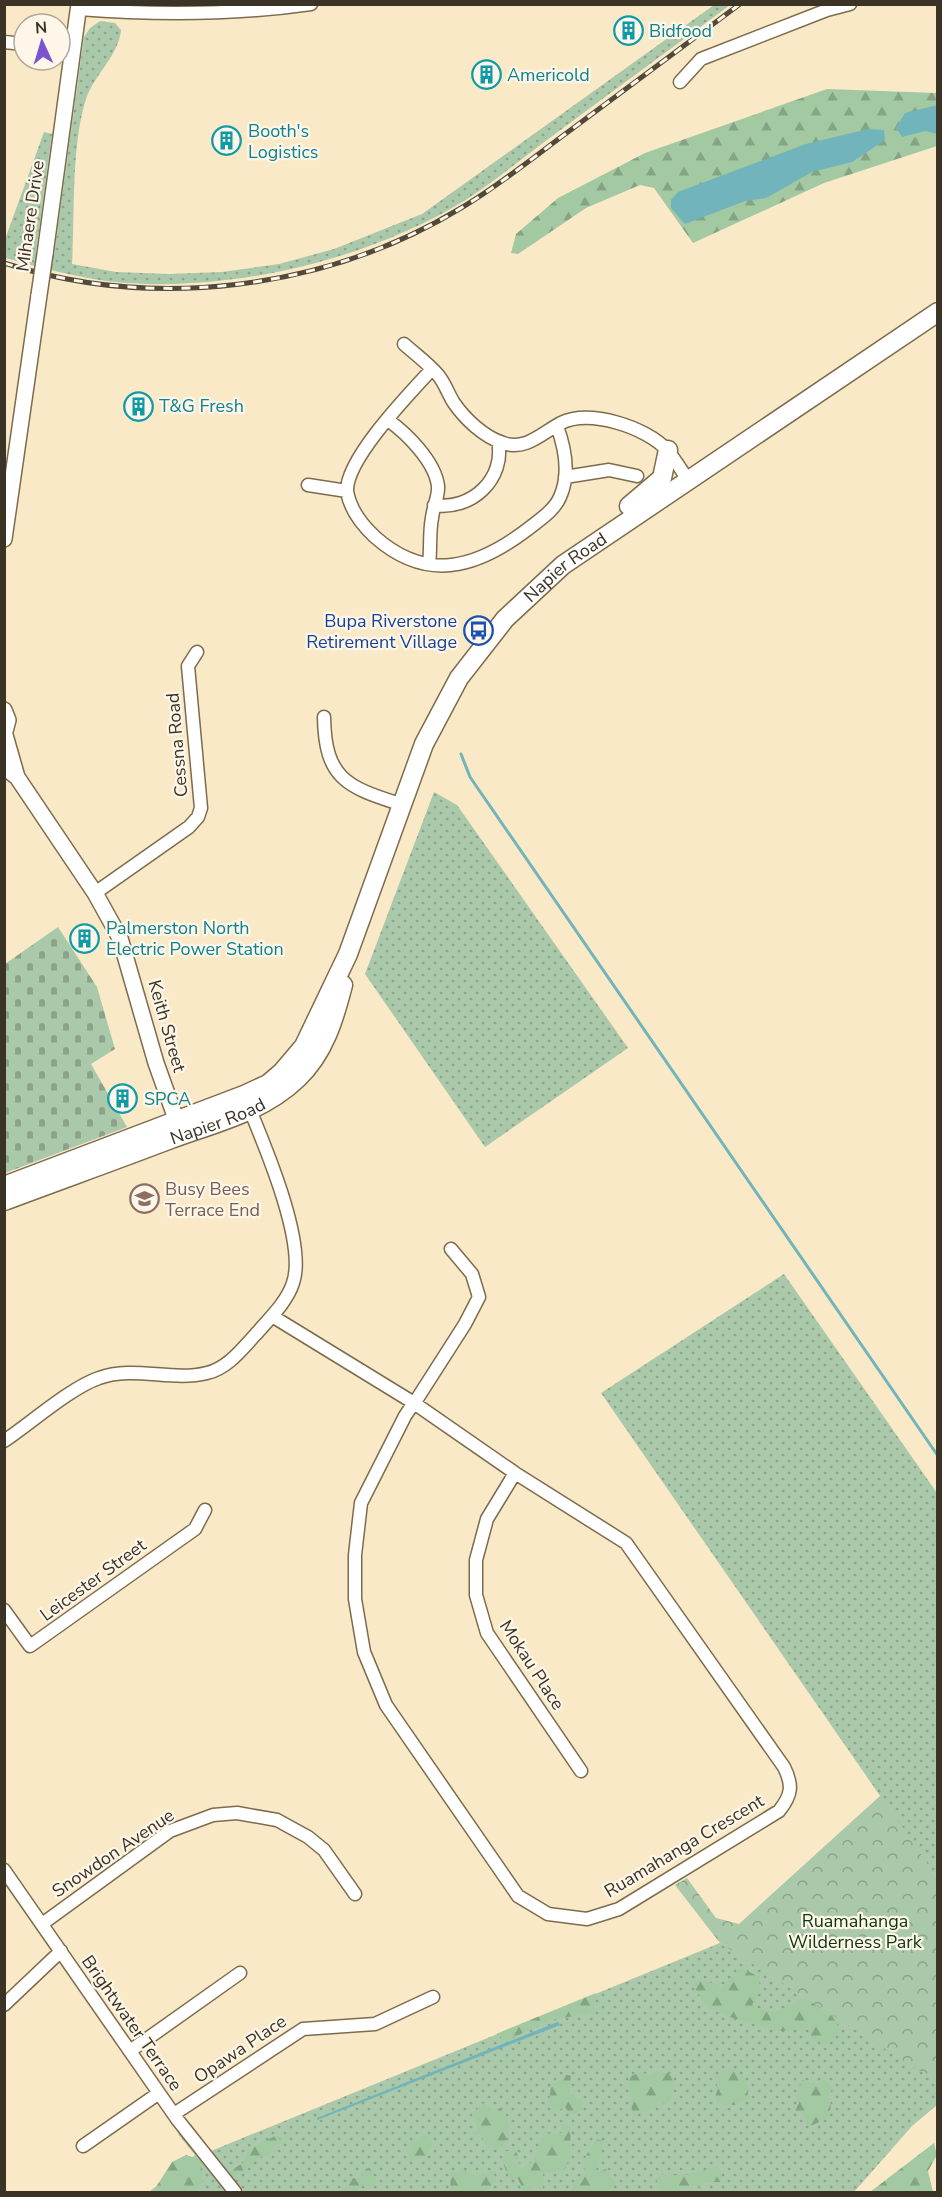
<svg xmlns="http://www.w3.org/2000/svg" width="942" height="2197" font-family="'Nunito Sans',sans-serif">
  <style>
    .grass { fill: url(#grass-dots) }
    .forest { fill: url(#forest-firs) }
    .cemetery { fill: url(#cemetery-stones) }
    .park { fill: url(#park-crowns) }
    .water { fill: #71b4bb }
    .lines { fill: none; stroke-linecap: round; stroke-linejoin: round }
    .stream { stroke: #71b4bb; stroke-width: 3 }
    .minor-casing { stroke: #7c6c4d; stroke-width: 15 }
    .major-casing { stroke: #7c6c4d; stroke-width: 18 }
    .highway-casing { stroke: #7c6c4d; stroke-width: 21 }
    .minor { stroke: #fff; stroke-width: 12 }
    .major { stroke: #fff; stroke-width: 15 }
    .highway { stroke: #fff; stroke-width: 18 }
    .rail-casing { stroke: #514939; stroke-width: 5 }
    .rail { stroke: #fef7e9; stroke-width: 3; stroke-dasharray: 9; stroke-linecap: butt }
    .major-bridge-casing { stroke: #7c6c4d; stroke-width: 18; stroke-linecap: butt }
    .major-bridge { stroke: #fff; stroke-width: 15 }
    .labels { text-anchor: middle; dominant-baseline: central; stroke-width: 4.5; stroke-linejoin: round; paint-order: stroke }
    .culture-label { font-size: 18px; fill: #0d838f; stroke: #fef7e9; text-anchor: start }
    .street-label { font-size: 18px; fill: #3b3426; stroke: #fef7e9 }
    .transit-label { font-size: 18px; fill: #164399; stroke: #fef7e9; text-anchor: end }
    .education-label { font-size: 18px; fill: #785e54; stroke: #fef7e9; text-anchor: start }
    .park-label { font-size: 18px; fill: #0b3610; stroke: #fef7e9 }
  </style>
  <defs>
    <pattern id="grass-dots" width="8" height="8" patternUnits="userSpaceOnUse" patternTransform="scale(1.5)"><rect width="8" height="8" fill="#aac8aa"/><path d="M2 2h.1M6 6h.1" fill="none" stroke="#8ca38a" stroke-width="1.8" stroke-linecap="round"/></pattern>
    <pattern id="forest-firs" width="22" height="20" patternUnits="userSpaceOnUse" patternTransform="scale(1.5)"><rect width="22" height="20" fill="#a2c9a2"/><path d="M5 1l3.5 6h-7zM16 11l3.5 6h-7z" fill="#85a484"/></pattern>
    <pattern id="cemetery-stones" width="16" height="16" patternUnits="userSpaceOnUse" patternTransform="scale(1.5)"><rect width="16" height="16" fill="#aac8aa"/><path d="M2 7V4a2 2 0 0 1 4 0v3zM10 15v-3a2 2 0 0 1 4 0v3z" fill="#8ca38a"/></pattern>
    <pattern id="park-crowns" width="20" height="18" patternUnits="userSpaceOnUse" patternTransform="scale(1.5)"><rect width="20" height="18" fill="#aac8aa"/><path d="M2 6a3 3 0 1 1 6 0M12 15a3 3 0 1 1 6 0" fill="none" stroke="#8ca38a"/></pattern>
  </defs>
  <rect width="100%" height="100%" fill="#fae9c6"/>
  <!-- grass -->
  <path class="grass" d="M 714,5 L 730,5 C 672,48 613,91 555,134 C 526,155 498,179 467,199 C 369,261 222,295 106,281 C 72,276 38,267 5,258 L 4,242 L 44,132 L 52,134 L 36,252 L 54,255 L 84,37 L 90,28 L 100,21 L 115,23 L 121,30 C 119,55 94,75 86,99 C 71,146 75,214 72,264 L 116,272 L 169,274 L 222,272 L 279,264 L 334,249 L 422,214 Z
    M 434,792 L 457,805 L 628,1048 L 485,1147 L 365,974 Z
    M 784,1274 L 937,1493 L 937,1878 L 601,1393 Z
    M 720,1943 L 937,2074 L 937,2105 L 912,2126 L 854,2192 L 149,2192 L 195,2155 L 178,2134 L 191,2124 L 211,2151 Z"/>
  <!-- forest -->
  <path class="forest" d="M 827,89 L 937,93 L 937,146 L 824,183 L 693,243 L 654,188 L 640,185 L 586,208 L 518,254 L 511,253 L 516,234 L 558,198 L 645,153 Z
    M 740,1967 L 759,1977 L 760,1992 L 752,2005 C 774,2017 784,2009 805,1998 L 832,2016 L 841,2030 L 825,2045 L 811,2037 L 810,2022 L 805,2029 L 780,2031 L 726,2016 L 705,2005 L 692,1983 L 700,1981 L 720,1984 L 718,1993 Z
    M 596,1993 L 594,2013 L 550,2020 L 506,2041 L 496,2034 Z
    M 735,2069 C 746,2079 750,2084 747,2098 L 735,2105 L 722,2105 L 715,2098 L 718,2088 L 714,2077 L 724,2071 Z
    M 660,2070 L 672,2075 L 674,2086 L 670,2101 L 633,2116 L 628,2078 L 639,2072 L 651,2075 Z
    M 565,2074 L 571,2076 L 568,2093 L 581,2099 L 583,2109 L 575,2114 L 569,2113 L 565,2107 L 550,2115 L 553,2109 L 549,2103 L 551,2085 L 562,2080 Z
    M 825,2079 L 833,2088 L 828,2097 L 831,2104 L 829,2117 L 809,2127 L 801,2112 L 795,2111 L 799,2103 L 796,2098 L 802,2080 L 816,2084 Z
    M 483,2103 L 492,2110 L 500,2108 C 514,2121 511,2138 497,2151 L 483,2143 L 482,2135 L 473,2135 L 478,2128 L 472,2114 Z
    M 562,2123 L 571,2127 L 569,2160 L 564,2170 L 543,2173 L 543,2190 L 534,2187 L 528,2192 L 519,2192 L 522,2187 L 518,2179 L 511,2178 C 504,2169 501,2162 506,2151 L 515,2150 L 520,2159 L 519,2169 C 537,2165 538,2147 544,2132 L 555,2135 L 561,2133 Z
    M 424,2134 L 431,2138 L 432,2147 L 426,2156 L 410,2161 L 407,2150 L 412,2141 Z
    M 275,2136 L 279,2138 L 281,2143 L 275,2146 L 270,2155 L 264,2155 L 231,2179 L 228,2173 L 244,2162 L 248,2150 Z
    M 596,2139 L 604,2141 L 595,2173 L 606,2169 L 615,2182 L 607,2192 L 572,2192 L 574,2182 L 585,2173 L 583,2161 Z
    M 934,2143 L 937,2155 L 928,2171 L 933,2192 L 870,2192 Z
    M 186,2155 L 202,2160 L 202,2182 L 196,2192 L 172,2192 L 171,2189 L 166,2192 L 156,2187 L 172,2162 Z
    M 717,2166 L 721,2173 L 720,2182 L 706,2182 L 701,2187 L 693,2185 L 688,2189 L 682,2187 L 678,2192 L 661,2192 L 656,2178 L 663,2174 C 686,2178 697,2172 717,2166 Z
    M 366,2168 L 375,2172 L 372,2175 L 377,2181 L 373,2186 L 361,2186 L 358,2191 L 335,2192 L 347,2187 L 353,2178 L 360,2179 Z
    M 462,2168 L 476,2176 L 493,2170 L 496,2182 L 486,2192 L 450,2192 L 451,2174 Z"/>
  <!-- cemetery -->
  <path class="cemetery" d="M 58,927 L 97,987 L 115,1049 L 91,1064 L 127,1127 L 5,1173 L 5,964 Z"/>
  <!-- park -->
  <path class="park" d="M 881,1795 L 937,1878 L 937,2077 L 918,2070 L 720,1943 L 675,1885 L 687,1878 L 716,1918 L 739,1924 Z"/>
  <!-- water -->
  <path class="water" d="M 937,105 L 937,134 L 925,131 L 902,137 L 896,128 L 905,113 Z
    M 868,129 L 884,130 L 885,140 L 852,162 L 812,172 L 766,198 L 745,201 L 685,224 L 671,208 L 671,200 L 678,192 L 806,144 Z
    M 558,2022 L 560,2025 L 317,2120 L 317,2118 Z"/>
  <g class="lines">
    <!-- stream -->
    <path class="stream" d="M 461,754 L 470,777 L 938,1456"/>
    <defs>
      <path id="minor" d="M 79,9 C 155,15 234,15 311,4
        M 4,42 L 24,44
        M 680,82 L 701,59 L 827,10 L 850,4
        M 404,344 C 415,354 429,364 438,375 C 445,383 448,394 454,403 C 465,419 484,437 503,443 C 526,451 542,433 561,423 C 590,409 646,427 667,450 C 675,459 681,470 688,480
        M 388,420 C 406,433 435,461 438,486 C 439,496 433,507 432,518 C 429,533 431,549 429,564
        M 565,477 L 609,470 L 637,476
        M 308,485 L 347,491 C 346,459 409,394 432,369
        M 347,491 C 350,510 361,524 375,537 C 427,583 477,568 528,529 C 539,520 554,511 560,497 C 570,475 565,448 557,426
        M 434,505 C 471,511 506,479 498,441
        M 324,717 C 325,778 346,787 400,804
        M 95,893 L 189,827 L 198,817 L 201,808 L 188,666 L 197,652
        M 272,1316 L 414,1403 L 515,1473 L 626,1543 L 784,1767 C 793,1785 792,1795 779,1811 L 619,1909 L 587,1919 L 548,1914 L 518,1896 L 386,1705 L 364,1652 L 355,1599 L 355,1555 L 361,1503 L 405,1416 C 409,1410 413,1404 417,1399 L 465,1324 L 479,1297 L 472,1274 L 451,1249
        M 4,1441 C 31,1423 70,1388 99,1378 C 134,1365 171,1382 207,1373 C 228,1368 242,1349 256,1334 C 269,1319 287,1302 293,1283 C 307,1243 264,1144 248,1105
        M 515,1473 L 487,1519 L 476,1560 L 476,1595 L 487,1633 L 581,1771
        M 4,1610 L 30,1646 L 195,1529 L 205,1510
        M 4,1870 L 177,2119 L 235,2192
        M 42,1924 L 170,1831 L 213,1815 L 237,1813 L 277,1820 L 308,1837 L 324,1850 L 355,1894
        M 4,2005 L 61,1951
        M 130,2051 L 240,1973
        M 174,2114 L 303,2029 L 375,2024 L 433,1997
        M 83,2146 L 159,2093"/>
      <path id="major" d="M 45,254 L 79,4
        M 4,539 L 39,295
        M 4,710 L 8,720 L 4,735
        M 5,735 L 17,777
        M 4,767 L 17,777 L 95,893 L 120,938 L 156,1063 L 180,1130"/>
      <g id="highway">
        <path d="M 629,506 L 662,478 L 668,450"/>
        <path id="s1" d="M 4,1186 L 244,1095 L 268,1084 L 282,1072 L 304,1046 L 348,954 L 424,744 L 459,678 L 505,619 L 563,565 L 938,312"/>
        <path id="s2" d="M 4,1201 C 60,1180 116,1160 171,1139 C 215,1123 263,1112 298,1078 C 324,1053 334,1020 343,985"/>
      </g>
    </defs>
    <!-- minor casing -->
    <use href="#minor" class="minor-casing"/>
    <!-- major casing -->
    <use href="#major" class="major-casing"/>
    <!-- highway casing -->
    <use href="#highway" class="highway-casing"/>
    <!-- minor -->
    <use href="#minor" class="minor"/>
    <!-- major -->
    <use href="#major" class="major"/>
    <!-- highway -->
    <use href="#highway" class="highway"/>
    <defs>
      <path id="rail" d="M 4,263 C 154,311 326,290 461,208 C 500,185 535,156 572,129 C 628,87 684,46 740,4"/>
    </defs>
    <!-- rail casing -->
    <use href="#rail" class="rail-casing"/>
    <!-- rail -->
    <use href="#rail" class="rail"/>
    <defs>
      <path id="major-bridge" d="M 39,295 L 45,254"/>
    </defs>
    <!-- major-bridge casing -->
    <use href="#major-bridge" class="major-bridge-casing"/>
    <!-- major-bridge -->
    <use href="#major-bridge" class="major-bridge"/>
  </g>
  <!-- icons -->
  <defs>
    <symbol id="building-ring" viewBox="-11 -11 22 22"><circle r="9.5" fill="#fef7e9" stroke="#0f9aa8" stroke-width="1.5"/><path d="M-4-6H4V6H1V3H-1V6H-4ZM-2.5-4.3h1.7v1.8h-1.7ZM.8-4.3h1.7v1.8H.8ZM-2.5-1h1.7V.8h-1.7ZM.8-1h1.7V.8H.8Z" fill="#0f9aa8"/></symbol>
    <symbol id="bus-ring" viewBox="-11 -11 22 22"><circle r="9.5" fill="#fef7e9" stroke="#1a4fb4" stroke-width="1.5"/><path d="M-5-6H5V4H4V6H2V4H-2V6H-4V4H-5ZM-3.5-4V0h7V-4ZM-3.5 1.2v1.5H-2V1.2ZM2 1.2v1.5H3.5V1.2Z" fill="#1a4fb4"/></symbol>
    <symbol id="school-ring" viewBox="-11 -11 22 22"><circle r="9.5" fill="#fef7e9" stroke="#8d6e63" stroke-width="1.5"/><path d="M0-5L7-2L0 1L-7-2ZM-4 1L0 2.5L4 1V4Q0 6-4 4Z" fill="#8d6e63"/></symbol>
  </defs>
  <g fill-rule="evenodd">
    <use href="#building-ring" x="612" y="14" width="33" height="33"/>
    <use href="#building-ring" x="470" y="58" width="33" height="33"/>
    <use href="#building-ring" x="210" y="124" width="33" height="33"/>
    <use href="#building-ring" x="122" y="390" width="33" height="33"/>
    <use href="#bus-ring" x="462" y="614" width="33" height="33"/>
    <use href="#building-ring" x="68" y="922" width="33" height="33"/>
    <use href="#building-ring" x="106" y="1082" width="33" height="33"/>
    <use href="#school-ring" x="128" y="1182" width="33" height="33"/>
  </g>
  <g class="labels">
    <!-- culture labels -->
    <g class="culture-label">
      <text x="649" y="31">Bidfood</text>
      <text x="507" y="75">Americold</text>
      <text x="248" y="131">Booth's<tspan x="248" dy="21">Logistics</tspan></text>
      <text x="159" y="406">T&amp;G Fresh</text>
      <text x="106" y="928">Palmerston North<tspan x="106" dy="21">Electric Power Station</tspan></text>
      <text x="144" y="1099">SPCA</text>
    </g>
    <!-- street labels -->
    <g class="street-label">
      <text transform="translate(30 216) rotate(-82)">Mihaere Drive</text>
      <text stroke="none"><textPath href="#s1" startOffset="890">Napier Road</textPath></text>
      <text transform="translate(177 745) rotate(-95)">Cessna Road</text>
      <text transform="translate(167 1026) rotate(74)">Keith Street</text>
      <text stroke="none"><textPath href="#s2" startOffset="228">Napier Road</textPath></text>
      <text transform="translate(93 1580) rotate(-36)">Leicester Street</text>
      <text transform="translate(532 1665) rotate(57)">Mokau Place</text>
      <text transform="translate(684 1846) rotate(-31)">Ruamahanga Crescent</text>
      <text transform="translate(113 1853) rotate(-34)">Snowdon Avenue</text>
      <text transform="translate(132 2023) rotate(55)">Brightwater Terrace</text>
      <text transform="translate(240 2049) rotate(-34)">Opawa Place</text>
    </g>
    <!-- transit labels -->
    <g class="transit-label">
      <text x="457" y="621">Bupa Riverstone<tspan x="457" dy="21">Retirement Village</tspan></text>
    </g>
    <!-- education labels -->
    <g class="education-label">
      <text x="165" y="1189">Busy Bees<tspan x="165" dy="21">Terrace End</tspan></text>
    </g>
    <!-- park labels -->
    <g class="park-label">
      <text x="855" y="1921">Ruamahanga<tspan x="855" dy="21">Wilderness Park</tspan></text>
    </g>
  </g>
  <!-- border -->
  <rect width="942" height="2197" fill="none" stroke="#3b3426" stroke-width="12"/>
  <!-- north arrow -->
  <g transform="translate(42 42) rotate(356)"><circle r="28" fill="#fef7e9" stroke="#b0a99b" stroke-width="1.5"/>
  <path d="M0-4.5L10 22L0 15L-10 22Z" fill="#7954ce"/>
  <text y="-9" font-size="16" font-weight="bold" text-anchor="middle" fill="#3b3426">N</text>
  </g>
</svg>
